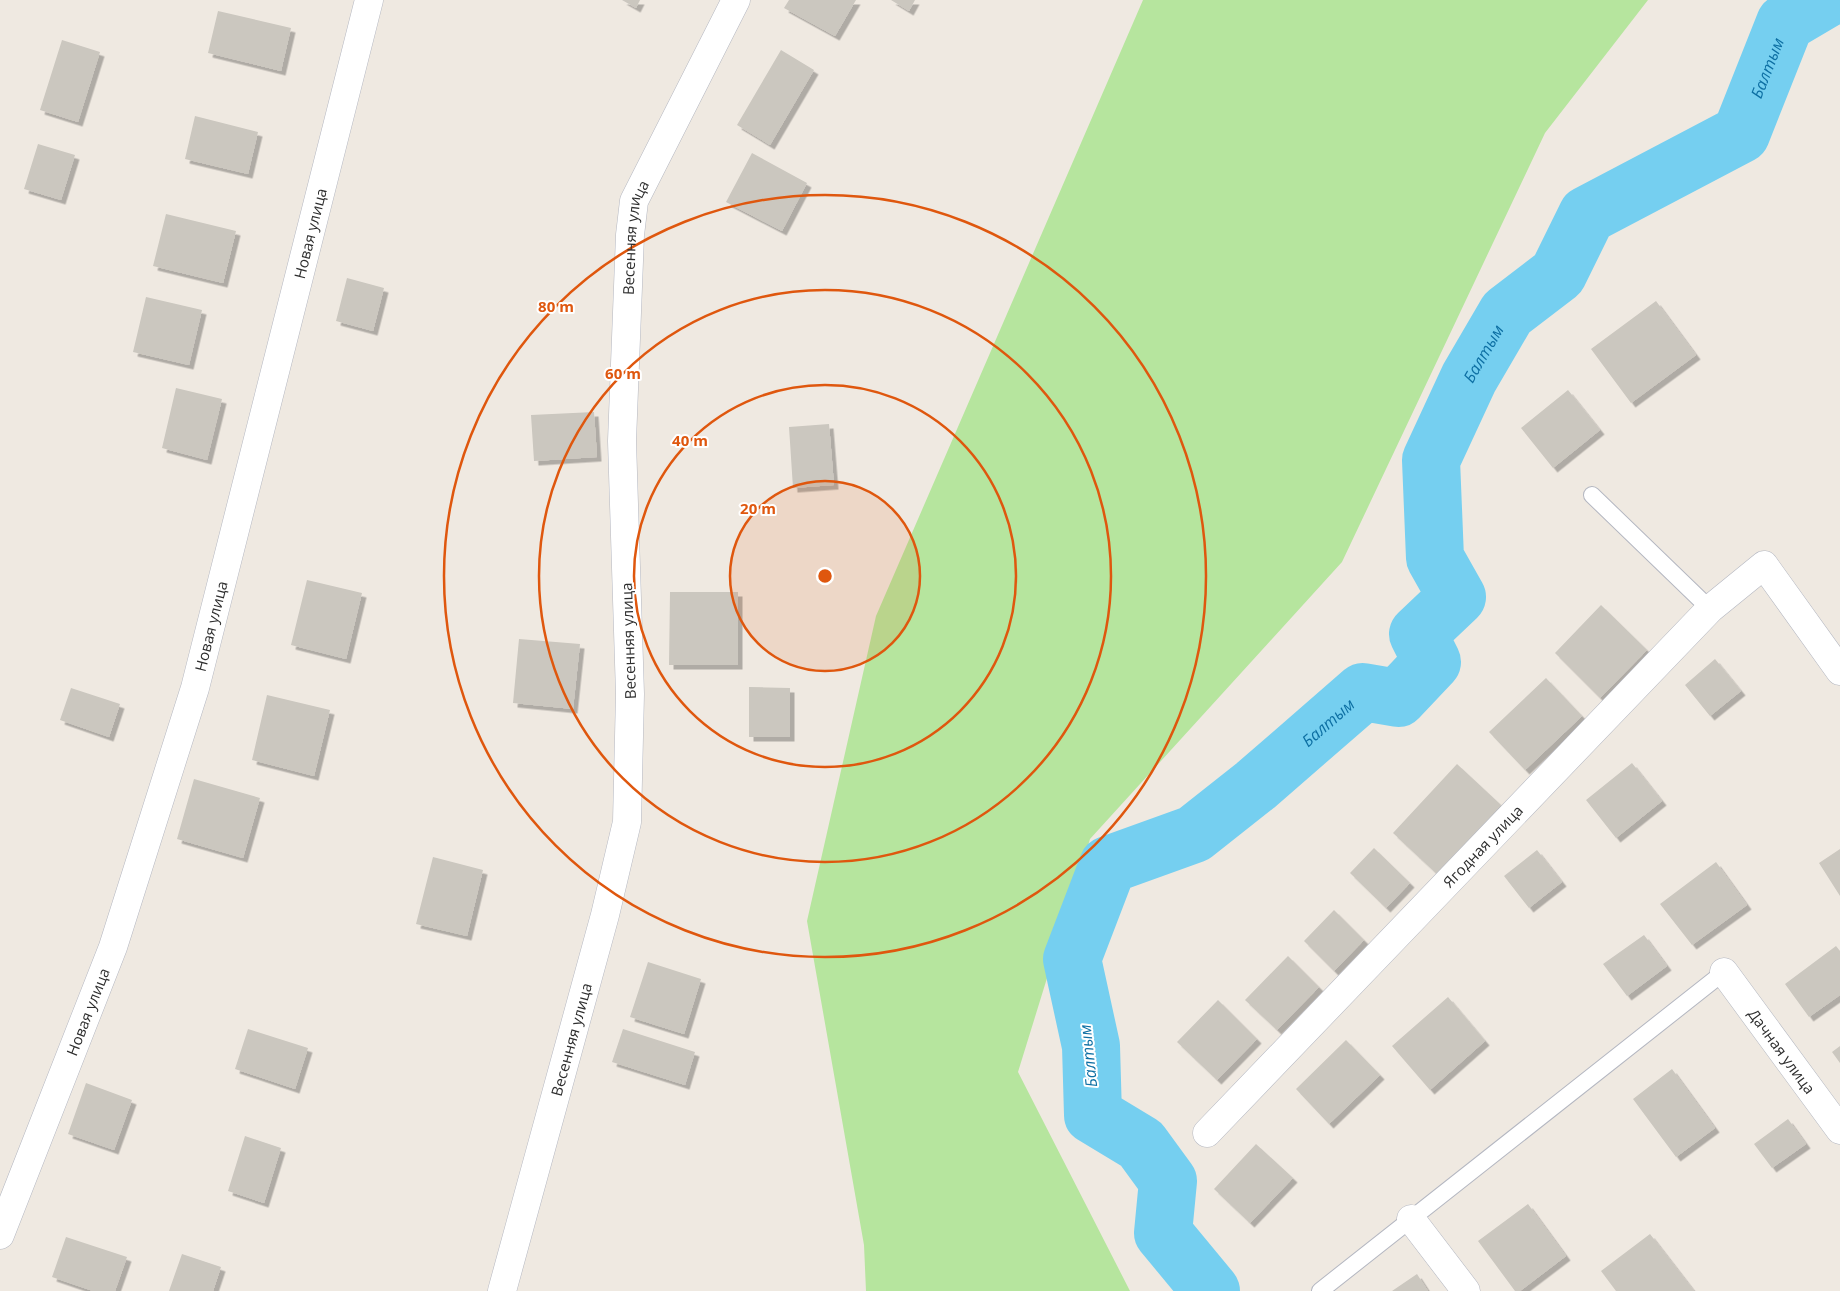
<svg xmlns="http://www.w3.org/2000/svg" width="1840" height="1291" font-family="'Open Sans',sans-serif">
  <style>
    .green { fill: #b6e59e }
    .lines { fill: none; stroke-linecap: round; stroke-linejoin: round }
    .river { stroke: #75cff0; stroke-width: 58 }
    .building { fill: #cbc7bf; filter: url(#shadow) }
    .lane-casing { stroke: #b4b7c1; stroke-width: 18 }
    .street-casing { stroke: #b4b7c1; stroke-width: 29 }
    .lane { stroke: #fff; stroke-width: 16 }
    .street { stroke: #fff; stroke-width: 28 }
    .ring { fill: none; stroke: #df570e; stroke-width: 2.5 }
    .labels { text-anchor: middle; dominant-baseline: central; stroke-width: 4; stroke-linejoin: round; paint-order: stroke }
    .street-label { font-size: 15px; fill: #2e2e2e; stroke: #fff }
    .water-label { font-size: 16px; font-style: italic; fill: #0d6fa3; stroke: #fff }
    .centre { fill: #df570e; stroke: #fff; stroke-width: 2.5 }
    .ring-label { font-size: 15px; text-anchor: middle; font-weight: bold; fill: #df570e; stroke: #fff; stroke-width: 4; stroke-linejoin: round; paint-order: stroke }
  </style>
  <defs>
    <filter id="shadow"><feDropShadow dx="4.5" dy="4.5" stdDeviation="0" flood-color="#0004"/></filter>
  </defs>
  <rect width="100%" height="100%" fill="#efe9e1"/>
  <!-- green -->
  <path class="green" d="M 1143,0 L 1648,0 L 1545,133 L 1342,562 L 1090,839 L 1018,1072 L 1130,1291 L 866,1291 L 864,1245 L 807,921 L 876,616 Z"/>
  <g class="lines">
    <!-- river -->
    <path class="river" id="s1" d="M 1211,1291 L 1163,1233 L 1168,1181 L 1141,1144 L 1093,1115 L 1091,1046 L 1072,959 L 1108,865 L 1194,834 L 1256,785 L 1363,692 L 1398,698 L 1432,662 L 1418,634 L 1457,597 L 1435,558 L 1431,460 L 1469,378 L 1507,313 L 1558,274 L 1587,215 L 1741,134 L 1785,23 L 1824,0"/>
  </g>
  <!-- building -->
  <path class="building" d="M 622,0 L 640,0 L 636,8 Z
    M 789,0 L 856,0 L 835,36 L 784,8 Z
    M 891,0 L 915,0 L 909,11 Z
    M 218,11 L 291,28 L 281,71 L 208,53 Z
    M 62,40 L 100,52 L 78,122 L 40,110 Z
    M 781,50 L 814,70 L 770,145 L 737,125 Z
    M 195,116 L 258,132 L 248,174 L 185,159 Z
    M 38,144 L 75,155 L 61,200 L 24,189 Z
    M 752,153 L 807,183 L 782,231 L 726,202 Z
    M 166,214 L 236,231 L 223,283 L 153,266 Z
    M 347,278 L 384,288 L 373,331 L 336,321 Z
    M 146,297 L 202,310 L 189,365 L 133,352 Z
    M 1656,301 L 1696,355 L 1631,403 L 1591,349 Z
    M 176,388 L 222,399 L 207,460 L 162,448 Z
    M 1568,390 L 1600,430 L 1553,468 L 1521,428 Z
    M 594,412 L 597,457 L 534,461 L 531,415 Z
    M 829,424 L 834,485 L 793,488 L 789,427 Z
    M 307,580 L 362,593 L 346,659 L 291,645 Z
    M 670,592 L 738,592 L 738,665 L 669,665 Z
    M 1601,605 L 1647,650 L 1600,698 L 1555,653 Z
    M 519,639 L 580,644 L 573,709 L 513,703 Z
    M 1715,659 L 1741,691 L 1710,716 L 1685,685 Z
    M 1546,678 L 1582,716 L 1525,770 L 1489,732 Z
    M 749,687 L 790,688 L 790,737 L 749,737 Z
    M 71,688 L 120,704 L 109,737 L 60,720 Z
    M 267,695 L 330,710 L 314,776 L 252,760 Z
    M 1632,763 L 1662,801 L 1616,838 L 1586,800 Z
    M 1457,764 L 1501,805 L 1437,874 L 1393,833 Z
    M 194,779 L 260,798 L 243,858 L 177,839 Z
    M 1374,848 L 1410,883 L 1386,908 L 1350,873 Z
    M 1840,849 L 1840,896 L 1819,863 Z
    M 1537,850 L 1562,882 L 1529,908 L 1504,876 Z
    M 433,857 L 483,870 L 467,936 L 416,924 Z
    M 1716,862 L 1747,905 L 1692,945 L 1660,904 Z
    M 1334,910 L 1364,940 L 1334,971 L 1304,941 Z
    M 1644,935 L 1667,966 L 1627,996 L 1603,964 Z
    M 1836,946 L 1840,951 L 1840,995 L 1809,1017 L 1785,984 Z
    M 1288,956 L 1319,987 L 1277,1030 L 1245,1000 Z
    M 648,962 L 701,979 L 684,1034 L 630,1017 Z
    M 1448,997 L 1485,1041 L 1430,1090 L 1392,1046 Z
    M 1218,1000 L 1257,1039 L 1217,1080 L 1177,1042 Z
    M 248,1029 L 308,1048 L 295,1089 L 235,1069 Z
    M 623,1029 L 695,1052 L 685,1085 L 612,1062 Z
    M 1346,1040 L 1380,1075 L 1329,1124 L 1296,1089 Z
    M 1840,1046 L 1840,1063 L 1832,1052 Z
    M 1672,1069 L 1715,1128 L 1676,1157 L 1633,1099 Z
    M 86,1083 L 132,1100 L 114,1150 L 68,1134 Z
    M 1788,1119 L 1806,1144 L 1772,1168 L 1754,1144 Z
    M 245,1136 L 281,1148 L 264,1203 L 228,1191 Z
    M 1256,1144 L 1293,1178 L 1250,1223 L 1214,1189 Z
    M 1528,1204 L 1566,1256 L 1520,1291 L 1515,1291 L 1478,1241 Z
    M 1650,1234 L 1694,1291 L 1616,1291 L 1601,1271 Z
    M 66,1237 L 127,1257 L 115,1291 L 93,1291 L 52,1277 Z
    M 182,1254 L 221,1267 L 213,1291 L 169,1291 Z
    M 1417,1274 L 1428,1291 L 1392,1291 Z"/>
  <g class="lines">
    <defs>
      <path id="lane" d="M 1592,495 L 1710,609
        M 1320,1291 L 1724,972"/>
      <g id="street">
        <path id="s2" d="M 1724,972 L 1840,1130"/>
        <path id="s3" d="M 1207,1133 L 1710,609 L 1764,565 L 1840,671"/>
        <path d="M 1411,1219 L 1466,1291"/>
        <path id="s4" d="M 0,1235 L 113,947 L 195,688 L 369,0"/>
        <path id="s5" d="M 502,1291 L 605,915 L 627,822 L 630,694 L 622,441 L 630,235 L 634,201 L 736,0"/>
      </g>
    </defs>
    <!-- lane casing -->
    <use href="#lane" class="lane-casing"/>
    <!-- street casing -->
    <use href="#street" class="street-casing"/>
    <!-- lane -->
    <use href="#lane" class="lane"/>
    <!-- street -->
    <use href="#street" class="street"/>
  </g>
  <!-- distance rings -->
  <circle cx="825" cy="576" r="95" fill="#df570e" fill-opacity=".12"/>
  <g class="ring">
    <circle cx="825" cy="576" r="95"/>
    <circle cx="825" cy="576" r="191"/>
    <circle cx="825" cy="576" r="286"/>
    <circle cx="825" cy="576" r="381"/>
  </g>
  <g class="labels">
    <!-- street labels -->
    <g class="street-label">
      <text stroke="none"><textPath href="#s4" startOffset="1050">Новая улица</textPath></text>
      <text stroke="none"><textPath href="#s5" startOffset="1071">Весенняя улица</textPath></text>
      <text stroke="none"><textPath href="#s4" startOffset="645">Новая улица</textPath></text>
      <text transform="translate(628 641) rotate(-92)">Весенняя улица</text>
      <text stroke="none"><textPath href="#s3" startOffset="398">Ягодная улица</textPath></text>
      <text stroke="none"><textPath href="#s4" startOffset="240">Новая улица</textPath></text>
      <text stroke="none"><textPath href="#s5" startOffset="261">Весенняя улица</textPath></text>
      <text stroke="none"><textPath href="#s2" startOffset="98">Дачная улица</textPath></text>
    </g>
    <!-- water labels -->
    <g class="water-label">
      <text stroke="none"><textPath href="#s1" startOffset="1654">Балтым</textPath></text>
      <text stroke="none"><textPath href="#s1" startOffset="1232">Балтым</textPath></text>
      <text stroke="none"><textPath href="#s1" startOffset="754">Балтым</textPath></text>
      <text transform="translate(1088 1056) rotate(-96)">Балтым</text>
    </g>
  </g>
  <circle cx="825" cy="576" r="8" class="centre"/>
  <g class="ring-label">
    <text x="556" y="312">80 m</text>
    <text x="623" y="379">60 m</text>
    <text x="690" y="446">40 m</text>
    <text x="758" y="514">20 m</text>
  </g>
</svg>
